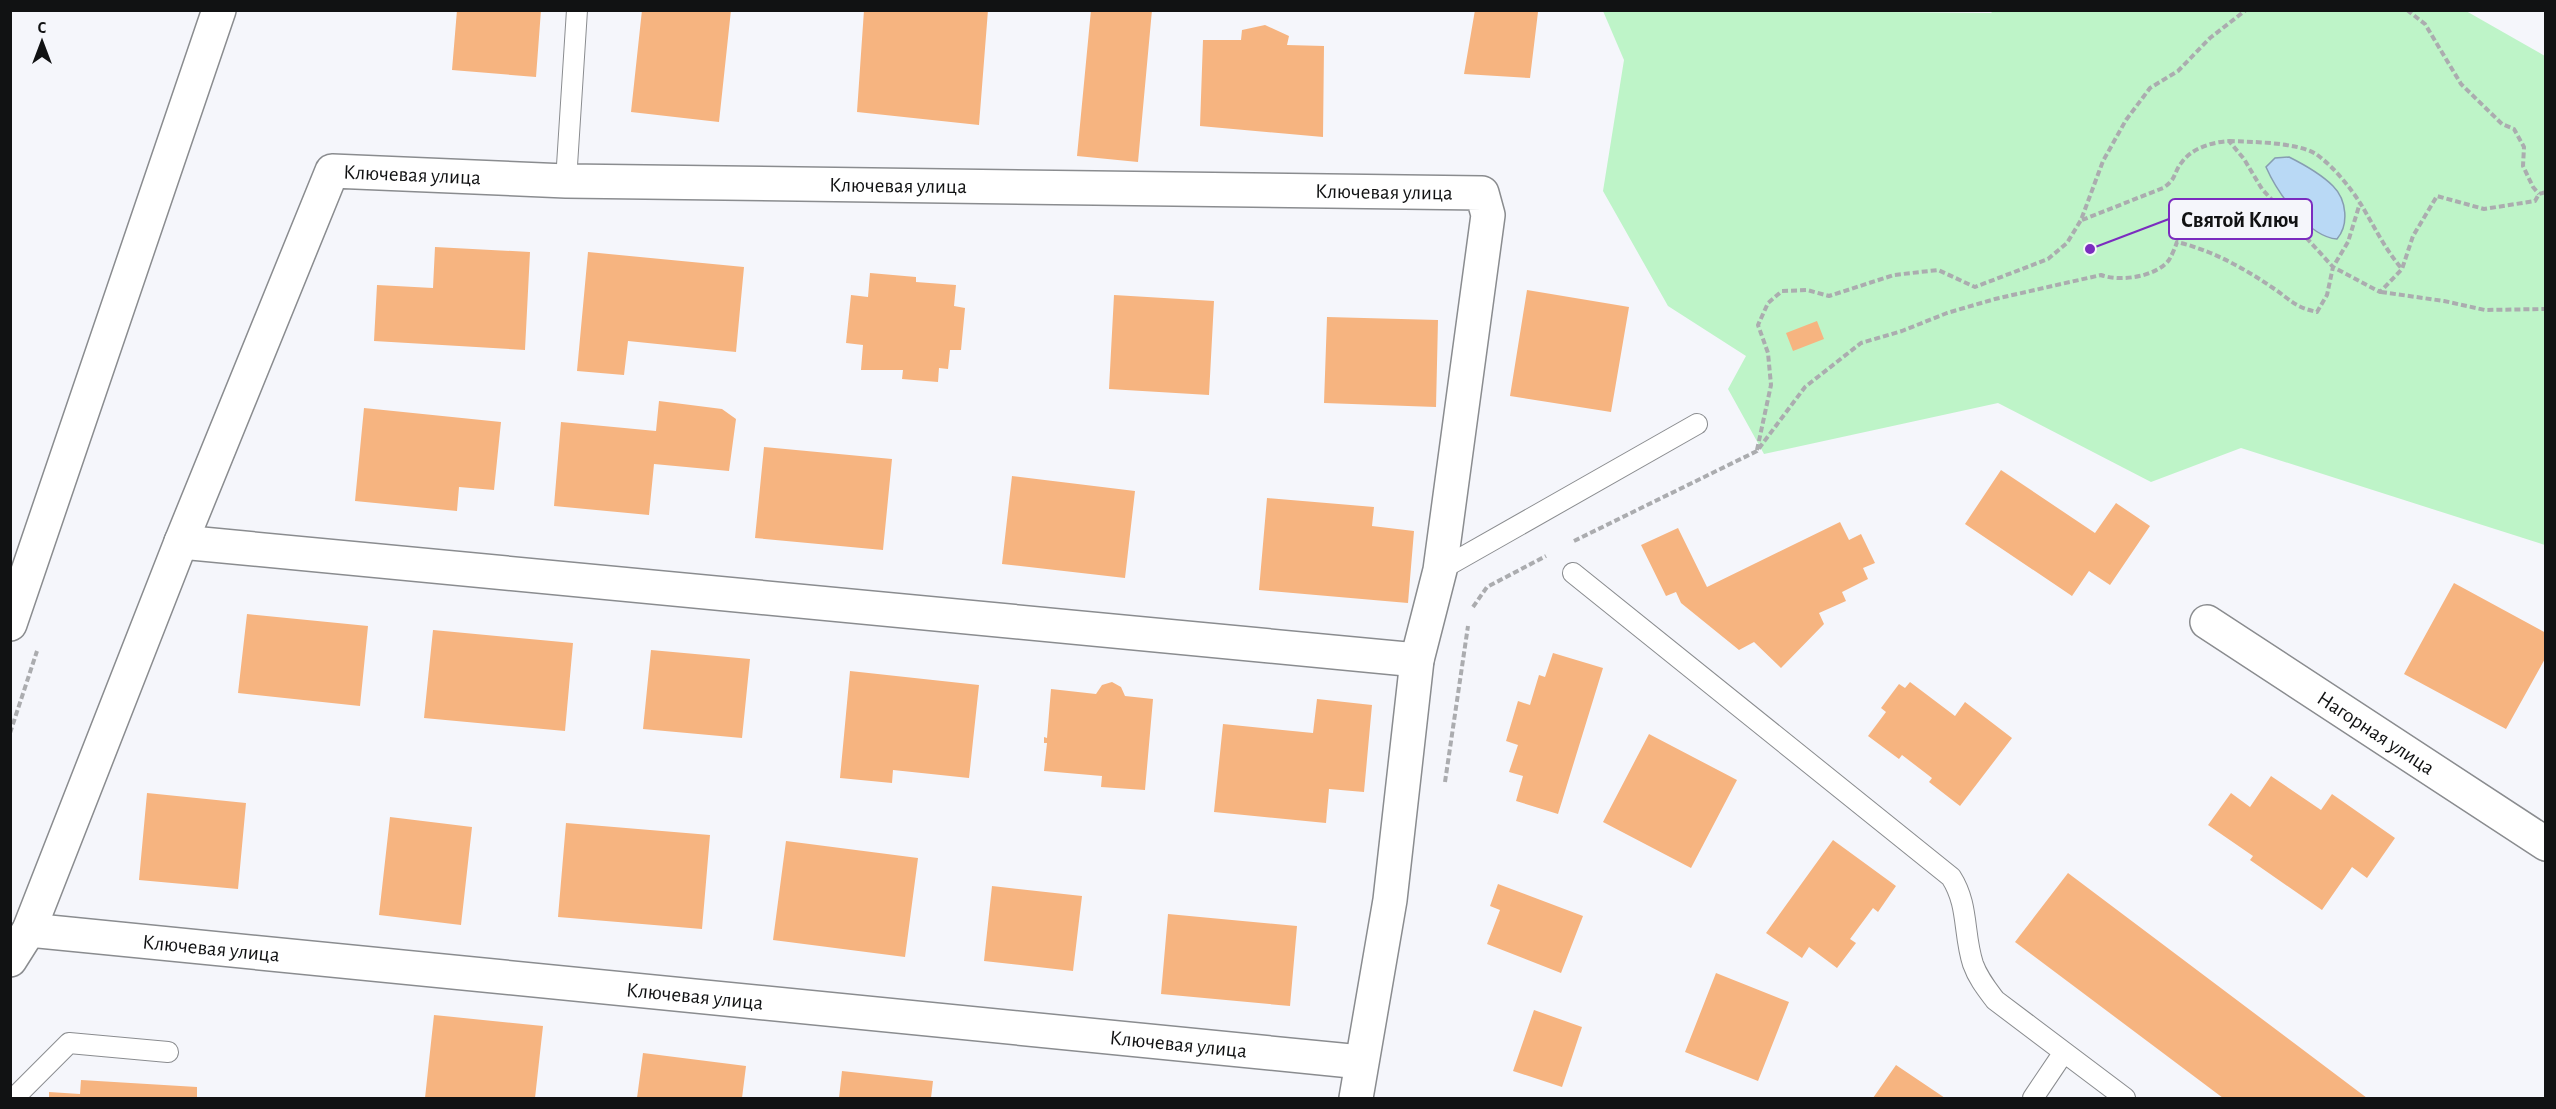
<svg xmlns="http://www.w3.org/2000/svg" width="2556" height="1109" font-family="'Alegreya Sans',sans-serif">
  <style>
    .green { fill: #bef4c8 }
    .water { fill: #b9d9f5; stroke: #879db1; stroke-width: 1.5 }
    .building { fill: #f6b480 }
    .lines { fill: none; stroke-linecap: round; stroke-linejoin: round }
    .service-casing { stroke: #8a8c8f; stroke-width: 22 }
    .minor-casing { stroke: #8a8c8f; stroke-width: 36 }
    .tertiary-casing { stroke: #8a8c8f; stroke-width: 36 }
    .path { stroke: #abacaf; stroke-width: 4; stroke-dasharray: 6 3; stroke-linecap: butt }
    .service { stroke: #fff; stroke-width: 20 }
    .minor { stroke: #fff; stroke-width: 33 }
    .tertiary { stroke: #fff; stroke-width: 33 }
    .labels { text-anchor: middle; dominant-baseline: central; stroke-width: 4.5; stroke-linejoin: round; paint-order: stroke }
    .street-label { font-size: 21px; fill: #111213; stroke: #f5f6fb }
    .leader { fill: none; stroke: #7b2cbf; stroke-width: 2 }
    .callout-dot { fill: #7b2cbf; stroke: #f5f6fb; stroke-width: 2 }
    .callout { fill: #f5f6fb; stroke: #7b2cbf; stroke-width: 2 }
    .callout-label { font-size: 22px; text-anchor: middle; font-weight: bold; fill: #111213 }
  </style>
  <rect width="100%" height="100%" fill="#f5f6fb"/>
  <!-- green -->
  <path class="green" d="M 1883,10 L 1887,12 L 1991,13 L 1994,10 L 2466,11 L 2545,56 L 2545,545 L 2241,448 L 2151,482 L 1998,403 L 1764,454 L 1728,389 L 1746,356 L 1668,306 L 1603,191 L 1624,60 L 1603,11 Z"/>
  <!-- water -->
  <path class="water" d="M 2289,157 C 2303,164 2322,175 2333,186 C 2347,200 2349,225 2337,239 C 2308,237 2277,192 2266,167 L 2275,158 Z"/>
  <!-- building -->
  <path class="building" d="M 457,10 L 541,10 L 536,77 L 452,70 Z
    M 642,10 L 731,10 L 719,122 L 631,112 Z
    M 864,10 L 988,10 L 979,125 L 857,112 Z
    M 1091,10 L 1152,10 L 1138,162 L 1077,156 Z
    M 1475,10 L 1538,12 L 1530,78 L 1464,74 Z
    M 1265,25 L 1289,36 L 1287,45 L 1324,46 L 1323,137 L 1200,126 L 1203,40 L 1241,40 L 1242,30 Z
    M 435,247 L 530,252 L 525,350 L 374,341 L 377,285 L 433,288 Z
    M 588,252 L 744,267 L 736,352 L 628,341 L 624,375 L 577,371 Z
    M 870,273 L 916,277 L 916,282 L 956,285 L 954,306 L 965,308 L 961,350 L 950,350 L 948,369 L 939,368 L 938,382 L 902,379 L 903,370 L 861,370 L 863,345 L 846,343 L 851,295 L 868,297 Z
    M 1527,290 L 1629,307 L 1611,412 L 1510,396 Z
    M 1114,295 L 1214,301 L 1209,395 L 1109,389 Z
    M 1327,317 L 1438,320 L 1436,407 L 1324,403 Z
    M 1817,321 L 1824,339 L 1793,351 L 1786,333 Z
    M 659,401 L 722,409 L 736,419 L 729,471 L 654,464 L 649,515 L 554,506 L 561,422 L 656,431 Z
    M 364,408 L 501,422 L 494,490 L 459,487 L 457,511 L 355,501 Z
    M 764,447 L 892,459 L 883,550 L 755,538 Z
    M 2001,470 L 2095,533 L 2116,503 L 2150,526 L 2110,585 L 2089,571 L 2072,596 L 1965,524 Z
    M 1012,476 L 1135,491 L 1125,578 L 1002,564 Z
    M 1267,498 L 1374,507 L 1372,526 L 1414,531 L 1408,603 L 1259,590 Z
    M 1840,522 L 1849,540 L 1861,534 L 1875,563 L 1863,568 L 1868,579 L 1842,592 L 1846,601 L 1819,613 L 1824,624 L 1781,668 L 1754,642 L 1739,650 L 1681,603 L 1676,592 L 1666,596 L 1641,545 L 1678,528 L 1707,587 Z
    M 2454,583 L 2546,633 L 2546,657 L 2506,729 L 2404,674 Z
    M 247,614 L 368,626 L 360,706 L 238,693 Z
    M 433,630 L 573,643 L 565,731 L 424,718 Z
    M 651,650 L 750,659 L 742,738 L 643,729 Z
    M 1553,653 L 1603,668 L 1558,814 L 1516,801 L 1523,776 L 1509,772 L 1518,745 L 1506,741 L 1518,701 L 1530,705 L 1539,675 L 1545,677 Z
    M 850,671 L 979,685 L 969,778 L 893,770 L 892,783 L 840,778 Z
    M 1112,682 L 1121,687 L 1125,696 L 1153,699 L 1145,790 L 1101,787 L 1102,776 L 1044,771 L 1047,743 L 1044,743 L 1044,737 L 1047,738 L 1051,689 L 1096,694 L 1102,685 Z
    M 1910,682 L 1955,716 L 1965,702 L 2012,738 L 1960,806 L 1929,782 L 1932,778 L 1902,755 L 1899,759 L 1868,736 L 1886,712 L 1881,708 L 1899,684 L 1905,688 Z
    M 1317,699 L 1372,705 L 1364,792 L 1329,789 L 1326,823 L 1214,812 L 1223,724 L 1313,733 Z
    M 1649,734 L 1737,780 L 1691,868 L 1603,822 Z
    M 2271,776 L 2321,810 L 2332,794 L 2395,838 L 2367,878 L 2352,867 L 2322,910 L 2250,860 L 2253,856 L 2208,825 L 2231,793 L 2250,807 Z
    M 147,793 L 246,803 L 238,889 L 139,880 Z
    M 390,817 L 472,827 L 461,925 L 379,915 Z
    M 566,823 L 710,835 L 702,929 L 558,917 Z
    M 1833,840 L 1896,886 L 1878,912 L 1873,908 L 1850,939 L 1856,943 L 1837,968 L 1809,947 L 1802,958 L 1766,933 Z
    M 786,841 L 918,858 L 905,957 L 773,940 Z
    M 2068,873 L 2367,1098 L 2223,1098 L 2015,942 Z
    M 1498,884 L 1583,916 L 1561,973 L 1487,944 L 1500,910 L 1490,906 Z
    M 992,886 L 1082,896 L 1073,971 L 984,961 Z
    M 1168,914 L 1297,926 L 1290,1006 L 1161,994 Z
    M 1716,973 L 1789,1002 L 1758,1081 L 1685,1052 Z
    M 1534,1010 L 1582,1027 L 1562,1087 L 1513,1071 Z
    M 434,1015 L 543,1026 L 535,1098 L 425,1098 Z
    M 643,1053 L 746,1066 L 742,1098 L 637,1098 Z
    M 1896,1065 L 1945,1098 L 1873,1098 Z
    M 842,1071 L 933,1081 L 931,1098 L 839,1098 Z
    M 81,1080 L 197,1087 L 197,1098 L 49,1098 L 49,1092 L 80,1094 Z"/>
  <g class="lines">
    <defs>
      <path id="service" d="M 566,181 L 577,10
        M 1440,570 L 1697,424
        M 1573,573 L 1951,877 C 1969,905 1963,933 1973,964 C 1978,978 1986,988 1995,1000 L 2125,1098
        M 14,1098 L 69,1043 L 168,1052
        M 2033,1098 L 2064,1052"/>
      <g id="minor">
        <path d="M 181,542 L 1417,660"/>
        <path id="s1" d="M 2207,622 L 2546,844"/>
        <path id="s2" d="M 29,930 L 1361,1062"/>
        <path id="s3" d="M 10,960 L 29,930 L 181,542 L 332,171 L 566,181 L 1482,193 L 1488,215 L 1440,570 L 1417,660 L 1390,900 L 1356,1098"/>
      </g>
      <path id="tertiary" d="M 10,624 L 219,10"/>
    </defs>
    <!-- service casing -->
    <use href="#service" class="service-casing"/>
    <!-- minor casing -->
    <use href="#minor" class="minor-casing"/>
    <!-- tertiary casing -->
    <use href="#tertiary" class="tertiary-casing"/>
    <!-- path -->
    <path class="path" d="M 2407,10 L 2425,24 L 2461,84 L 2502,124 L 2514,129 L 2524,147 L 2523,166 L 2533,187 L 2539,194
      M 2229,141 C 2252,142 2296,142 2316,154 C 2333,166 2351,188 2362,206 C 2375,228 2385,249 2402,269
      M 2082,220 L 2163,188 C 2177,179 2173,173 2182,162 C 2192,148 2213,142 2229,141 L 2244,159 L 2262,189 L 2333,267 L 2380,292 L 2402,269 L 2413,236 L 2437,196 L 2484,209 L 2535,201 L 2539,194 L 2546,192
      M 2381,292 L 2444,301 L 2485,310 L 2546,309
      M 1757,450 L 1771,385 L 1768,353 L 1758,325 L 1768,303 L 1782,291 L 1807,290 L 1829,296 L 1894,275 L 1938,270 L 1975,287 L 2048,259 L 2067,243 L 2081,220 L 2103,161 L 2126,120 L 2150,88 L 2178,71 L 2210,38 L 2246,10
      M 1574,541 L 1757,451 L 1805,387 L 1861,343 L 1902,331 L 1947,313 L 1995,299 L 2101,275 C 2120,282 2156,277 2169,260 C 2172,255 2175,248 2177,242 C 2211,250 2244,268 2273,288 C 2291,300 2294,307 2317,312 L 2327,295 L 2333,267 L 2348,242 L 2360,203
      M 1473,607 L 1487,587 L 1546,556
      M 10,733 L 37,651
      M 1445,782 L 1468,626"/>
    <!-- service -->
    <use href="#service" class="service"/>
    <!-- minor -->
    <use href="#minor" class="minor"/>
    <!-- tertiary -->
    <use href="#tertiary" class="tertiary"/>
  </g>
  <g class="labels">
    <!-- street labels -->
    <g class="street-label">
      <text stroke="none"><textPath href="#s3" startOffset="933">Ключевая улица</textPath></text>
      <text stroke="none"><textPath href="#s3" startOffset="1419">Ключевая улица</textPath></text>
      <text stroke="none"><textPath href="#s3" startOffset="1905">Ключевая улица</textPath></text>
      <text stroke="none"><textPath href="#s1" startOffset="202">Нагорная улица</textPath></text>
      <text stroke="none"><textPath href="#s2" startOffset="183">Ключевая улица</textPath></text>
      <text stroke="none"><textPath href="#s2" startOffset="669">Ключевая улица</textPath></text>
      <text stroke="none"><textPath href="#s2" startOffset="1155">Ключевая улица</textPath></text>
    </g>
  </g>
  <!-- callouts -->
  <path class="leader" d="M2090 249L2169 219"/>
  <circle class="callout-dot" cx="2090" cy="249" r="6"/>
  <rect class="callout" x="2169" y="199" width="143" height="40" rx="6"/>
  <g class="callout-label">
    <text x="2240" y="227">Святой Ключ</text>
  </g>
  <!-- border -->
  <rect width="2556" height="1109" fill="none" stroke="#111213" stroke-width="24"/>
  <!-- north arrow -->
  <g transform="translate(42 42)" stroke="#f5f6fb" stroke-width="4.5" paint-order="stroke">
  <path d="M0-4.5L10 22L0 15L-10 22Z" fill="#111213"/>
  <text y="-9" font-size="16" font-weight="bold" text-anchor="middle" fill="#111213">С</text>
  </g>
</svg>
